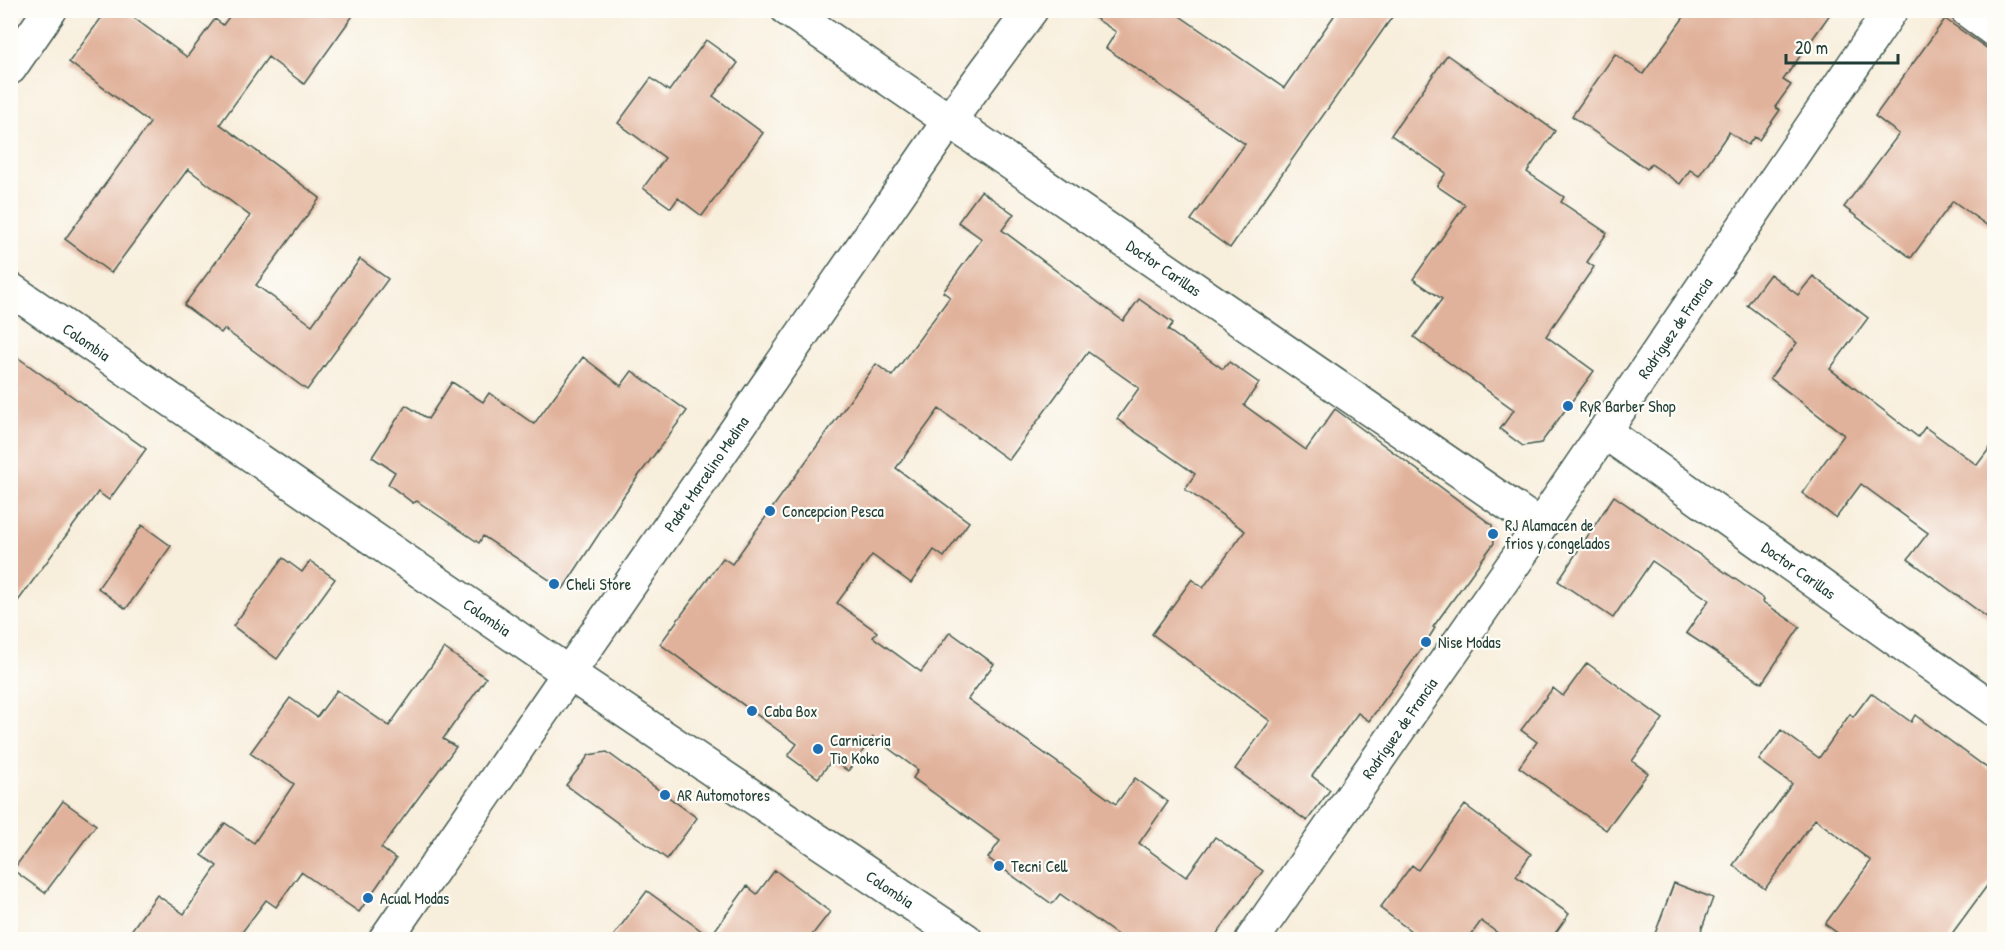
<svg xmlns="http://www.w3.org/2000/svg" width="2005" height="950" font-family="'Patrick Hand',sans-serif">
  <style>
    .building { fill: #e1b29b }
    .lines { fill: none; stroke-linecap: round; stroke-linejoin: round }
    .minor-casing { stroke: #40584d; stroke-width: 36 }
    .minor { stroke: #fff; stroke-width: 33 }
    .poi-dot { fill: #1f6fb2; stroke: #fdfcf7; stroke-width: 2 }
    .labels { text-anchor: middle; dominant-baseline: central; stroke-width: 4.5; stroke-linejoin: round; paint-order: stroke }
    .street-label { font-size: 16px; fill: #1f3d34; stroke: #fdfcf7 }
    .poi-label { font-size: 16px; fill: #1f3d34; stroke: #fdfcf7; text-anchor: start }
  </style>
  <rect width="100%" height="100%" fill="#fdfcf7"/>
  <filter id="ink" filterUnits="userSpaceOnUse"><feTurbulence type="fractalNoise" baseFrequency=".0167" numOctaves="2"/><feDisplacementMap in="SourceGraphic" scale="12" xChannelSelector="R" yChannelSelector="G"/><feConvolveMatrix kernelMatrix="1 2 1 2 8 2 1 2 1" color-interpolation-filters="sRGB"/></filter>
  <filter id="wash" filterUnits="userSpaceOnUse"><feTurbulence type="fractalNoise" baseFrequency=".008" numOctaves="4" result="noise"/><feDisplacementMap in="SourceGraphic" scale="24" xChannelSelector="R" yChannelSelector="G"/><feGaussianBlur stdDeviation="1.35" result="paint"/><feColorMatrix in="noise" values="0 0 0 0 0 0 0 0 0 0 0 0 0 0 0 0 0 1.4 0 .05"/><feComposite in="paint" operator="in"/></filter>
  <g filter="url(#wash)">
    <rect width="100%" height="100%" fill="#f8eedc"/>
    <g id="blocks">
      <!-- building -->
      <path class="building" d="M 107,10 L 123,10 L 187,57 L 215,19 L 223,25 L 234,10 L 357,10 L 304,84 L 268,57 L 220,124 L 320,198 L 256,285 L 312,325 L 360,259 L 388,279 L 307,390 L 224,329 L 221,333 L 184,305 L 250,216 L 188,169 L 111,273 L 65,239 L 150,123 L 69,62 Z
        M 1083,10 L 1171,10 L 1284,88 L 1338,10 L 1397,10 L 1230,248 L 1191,220 L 1245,144 L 1106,48 L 1116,32 Z
        M 1689,10 L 1833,10 L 1783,80 L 1791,85 L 1775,107 L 1780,110 L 1759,140 L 1754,137 L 1748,145 L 1729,132 L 1699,176 L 1690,170 L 1680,184 L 1651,164 L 1647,169 L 1572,116 L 1615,54 L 1643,74 Z
        M 1945,19 L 1995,54 L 1995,231 L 1953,201 L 1911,258 L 1844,207 L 1899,134 L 1875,116 Z
        M 706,40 L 738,63 L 713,96 L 763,133 L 702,216 L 678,198 L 671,208 L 643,188 L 665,158 L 618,123 L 651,78 L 669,91 Z
        M 1447,55 L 1555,131 L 1527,172 L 1564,197 L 1561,202 L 1607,233 L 1587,262 L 1594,267 L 1546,336 L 1594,371 L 1541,443 L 1523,446 L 1500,429 L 1514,410 L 1414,337 L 1442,299 L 1413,279 L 1465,205 L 1437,186 L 1446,173 L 1391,135 Z
        M 981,191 L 1014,214 L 1002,230 L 1123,321 L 1139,299 L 1173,323 L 1168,330 L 1223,369 L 1229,362 L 1259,383 L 1244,405 L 1306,450 L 1335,409 L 1492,525 L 1494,543 L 1433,627 L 1435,628 L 1423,647 L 1369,721 L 1358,713 L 1312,776 L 1330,790 L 1307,821 L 1235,769 L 1270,721 L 1152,634 L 1192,579 L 1203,588 L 1245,531 L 1185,489 L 1195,474 L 1117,419 L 1139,388 L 1088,352 L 1009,460 L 939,409 L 896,468 L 969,522 L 944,557 L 934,550 L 911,583 L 872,555 L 837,603 L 877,632 L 873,637 L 921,672 L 950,632 L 994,664 L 968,699 L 1116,804 L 1135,778 L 1168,802 L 1139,843 L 1186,877 L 1215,837 L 1263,871 L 1213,939 L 1123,939 L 1060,894 L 1052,904 L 988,858 L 1000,841 L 913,778 L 918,770 L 873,737 L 848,771 L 832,760 L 818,778 L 788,756 L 797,744 L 660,644 L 723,558 L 732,564 L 876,364 L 892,376 L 950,297 L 943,292 L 982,239 L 958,222 Z
        M 1770,274 L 1798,295 L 1813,276 L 1868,318 L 1830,369 L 1918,437 L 1925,427 L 1977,465 L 1995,441 L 1995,623 L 1908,559 L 1928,533 L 1861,484 L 1836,518 L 1802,493 L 1844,435 L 1770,378 L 1797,343 L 1747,305 Z
        M 10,352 L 146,449 L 109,500 L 98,492 L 10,612 Z
        M 583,357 L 621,386 L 632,371 L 687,411 L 625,494 L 563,589 L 483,536 L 479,543 L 417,501 L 413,503 L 388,484 L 395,472 L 372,457 L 406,405 L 428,419 L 452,382 L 483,402 L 489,393 L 534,424 Z
        M 1614,496 L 1764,599 L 1763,602 L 1800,627 L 1762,683 L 1686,633 L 1709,600 L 1652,561 L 1613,618 L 1558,581 Z
        M 142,525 L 171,546 L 126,609 L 98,588 Z
        M 283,558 L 302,572 L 310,561 L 335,579 L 277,659 L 233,626 Z
        M 444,648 L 486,678 L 443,739 L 456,747 L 381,848 L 396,859 L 359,912 L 301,872 L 276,907 L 266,900 L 237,939 L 125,939 L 157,895 L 184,914 L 217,866 L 202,855 L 225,823 L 254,843 L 294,784 L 250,753 L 290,698 L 317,717 L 337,690 L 389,726 Z
        M 1587,663 L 1663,719 L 1632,761 L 1648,773 L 1606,830 L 1519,767 L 1537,742 L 1521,730 L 1553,688 L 1563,696 Z
        M 1871,693 L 1911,722 L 1915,715 L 1995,774 L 1995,875 L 1948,939 L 1846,939 L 1825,924 L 1871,861 L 1815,819 L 1765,889 L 1733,865 L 1792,784 L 1759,760 L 1781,730 L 1819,758 L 1850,714 L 1853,717 Z
        M 607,752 L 697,818 L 667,859 L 566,785 L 589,755 Z
        M 63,801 L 96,825 L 45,893 L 13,870 Z
        M 1465,805 L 1531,854 L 1516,876 L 1569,914 L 1551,939 L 1506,939 L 1481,921 L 1468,939 L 1422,939 L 1380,908 L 1412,865 L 1418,870 Z
        M 775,870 L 830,912 L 809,939 L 611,939 L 647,891 L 710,937 L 747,886 L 757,894 Z
        M 1674,883 L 1713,898 L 1698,939 L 1653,939 Z"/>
    </g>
  </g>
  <g filter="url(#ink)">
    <use href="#blocks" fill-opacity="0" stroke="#40584d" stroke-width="1.5"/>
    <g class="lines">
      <defs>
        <g id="minor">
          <path id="s1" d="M 788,10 L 1540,526"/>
          <path d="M 1967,10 L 1994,30"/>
          <path d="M 10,68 L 50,10"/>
          <path id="s2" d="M 10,289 L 567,672 L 966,940"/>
          <path id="s3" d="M 1605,432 L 1994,709"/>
          <path id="s4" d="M 385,940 L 949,121 L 1031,10"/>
          <path id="s5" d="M 1252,940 L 1540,526 L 1891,10"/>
        </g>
      </defs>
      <!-- minor casing -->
      <use href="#minor" class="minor-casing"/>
      <!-- minor -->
      <use href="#minor" class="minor"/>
    </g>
  </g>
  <!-- markers -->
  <g class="poi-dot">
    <circle cx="1568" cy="406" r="6"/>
    <circle cx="770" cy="511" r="6"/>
    <circle cx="1493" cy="534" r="6"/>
    <circle cx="554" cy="584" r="6"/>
    <circle cx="1426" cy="642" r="6"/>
    <circle cx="752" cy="711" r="6"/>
    <circle cx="818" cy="749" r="6"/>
    <circle cx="665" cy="795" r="6"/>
    <circle cx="999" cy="866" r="6"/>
    <circle cx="368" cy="898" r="6"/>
  </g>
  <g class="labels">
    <!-- street labels -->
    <g class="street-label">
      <text stroke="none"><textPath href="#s1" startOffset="456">Doctor Carillas</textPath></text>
      <text stroke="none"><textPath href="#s5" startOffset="744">Rodríguez de Francia</textPath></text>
      <text stroke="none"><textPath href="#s2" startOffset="93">Colombia</textPath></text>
      <text stroke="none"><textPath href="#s4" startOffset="566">Padre Marcelino Medina</textPath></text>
      <text stroke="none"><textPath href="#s3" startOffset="238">Doctor Carillas</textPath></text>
      <text stroke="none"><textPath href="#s2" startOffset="579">Colombia</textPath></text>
      <text stroke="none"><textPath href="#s5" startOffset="258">Rodríguez de Francia</textPath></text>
      <text stroke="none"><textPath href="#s2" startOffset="1065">Colombia</textPath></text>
    </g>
    <!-- poi labels -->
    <g class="poi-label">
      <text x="1580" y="406">RyR Barber Shop</text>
      <text x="782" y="511">Concepcion Pesca</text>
      <text x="1505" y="525">RJ Alamacen de<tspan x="1505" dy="18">frios y congelados</tspan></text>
      <text x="566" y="584">Cheli Store</text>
      <text x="1438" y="642">Nise Modas</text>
      <text x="764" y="711">Caba Box</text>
      <text x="830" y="740">Carniceria<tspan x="830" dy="18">Tio Koko</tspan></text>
      <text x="677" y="795">AR Automotores</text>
      <text x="1011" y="866">Tecni Cell</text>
      <text x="380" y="898">Acual Modas</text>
    </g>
  </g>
  <!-- margin -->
  <rect width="2005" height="950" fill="none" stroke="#fdfcf7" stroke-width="36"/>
  <!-- scale -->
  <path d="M1786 54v9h112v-9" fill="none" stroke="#1f3d34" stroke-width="3"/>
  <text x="1795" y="54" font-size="18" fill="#1f3d34" stroke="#fdfcf7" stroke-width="4.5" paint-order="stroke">20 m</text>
</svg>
